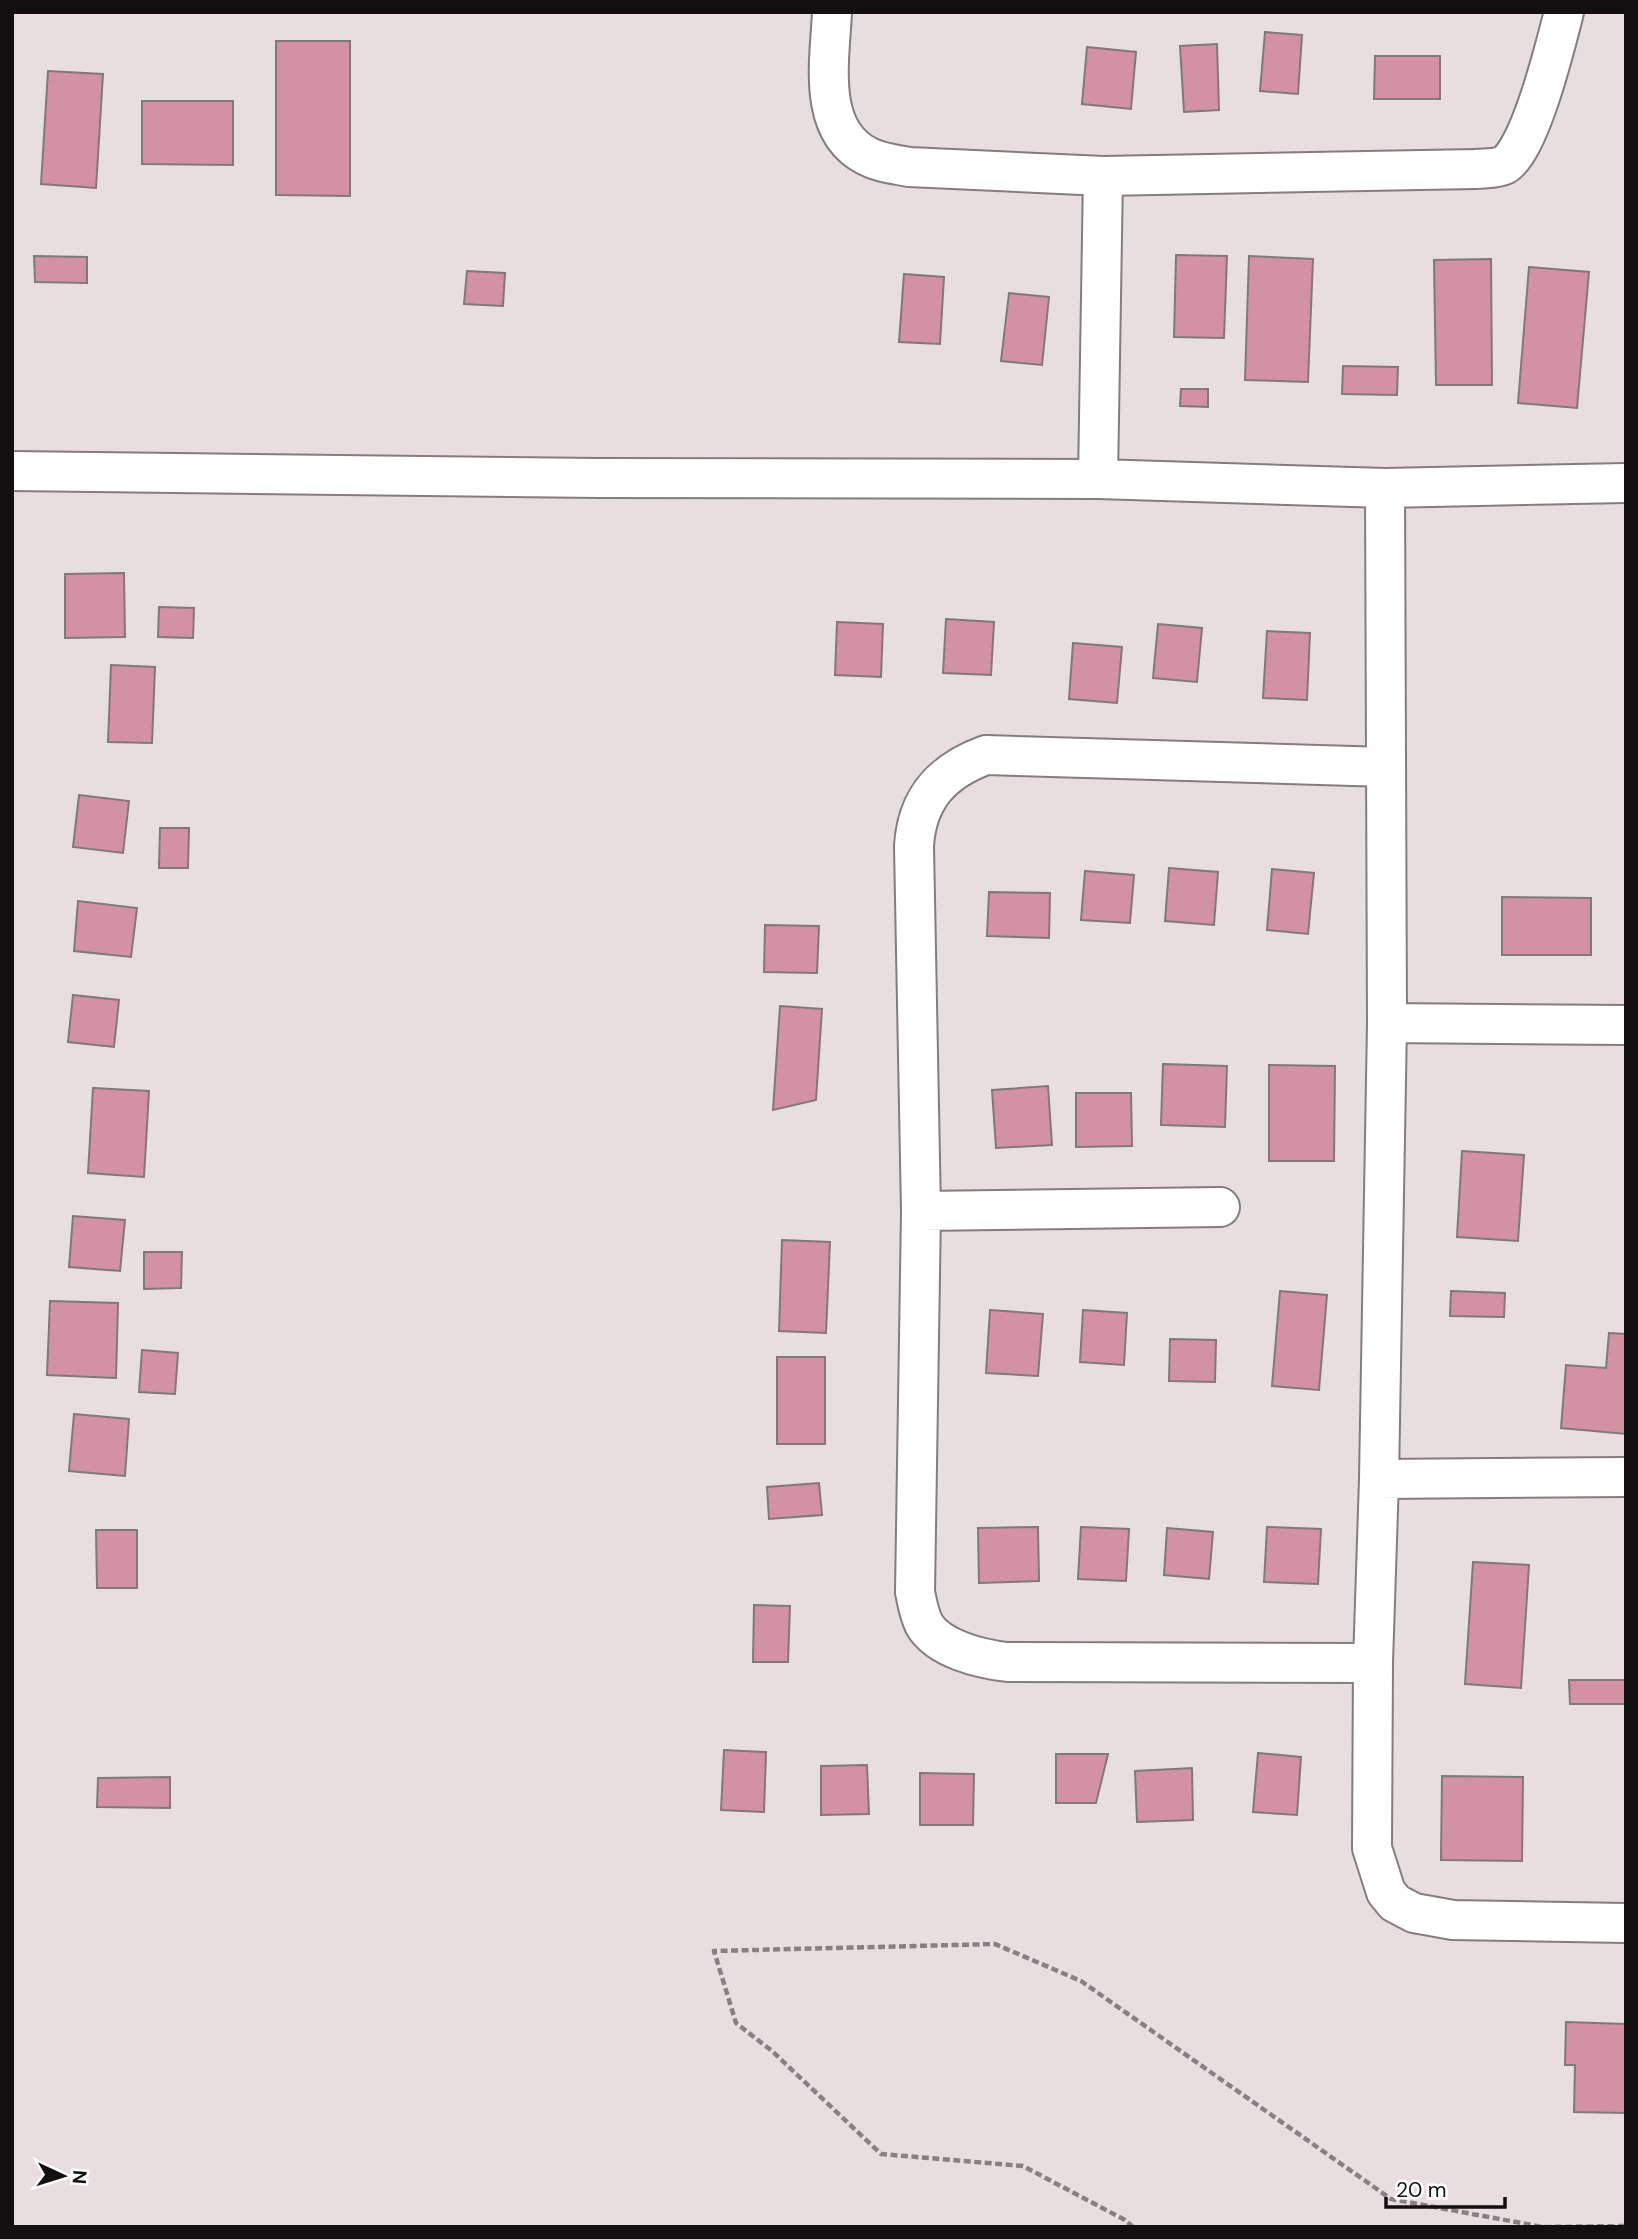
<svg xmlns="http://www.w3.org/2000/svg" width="1638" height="2239" font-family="'DM Sans',sans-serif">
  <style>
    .building { fill: #d391a4; stroke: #81787a; stroke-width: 2 }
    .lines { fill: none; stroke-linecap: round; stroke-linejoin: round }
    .minor-casing { stroke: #857c7e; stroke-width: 42 }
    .path { stroke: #888082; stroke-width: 4.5; stroke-dasharray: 7 3.5; stroke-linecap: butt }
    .minor { stroke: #fff; stroke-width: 38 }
  </style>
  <rect width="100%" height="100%" fill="#e8dee0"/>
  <!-- building -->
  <path class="building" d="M 1265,32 L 1302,35 L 1298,94 L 1260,91 Z
    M 276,41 L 350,41 L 350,196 L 276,195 Z
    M 1217,44 L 1219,110 L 1184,112 L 1180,46 Z
    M 1087,47 L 1136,52 L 1131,109 L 1082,104 Z
    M 1375,56 L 1440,56 L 1440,99 L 1374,99 Z
    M 48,71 L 103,74 L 96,188 L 41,184 Z
    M 142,101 L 233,101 L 233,165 L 142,164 Z
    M 1176,255 L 1227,256 L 1224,338 L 1174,337 Z
    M 34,256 L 87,257 L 87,283 L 35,282 Z
    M 1249,256 L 1313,259 L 1308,382 L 1245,380 Z
    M 1491,259 L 1492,385 L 1436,385 L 1434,260 Z
    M 1529,267 L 1589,272 L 1577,408 L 1518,403 Z
    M 467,271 L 505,273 L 503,306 L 464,304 Z
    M 904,274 L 944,277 L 940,344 L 899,342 Z
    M 1009,293 L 1049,297 L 1042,365 L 1001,361 Z
    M 1343,366 L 1398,367 L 1397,395 L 1342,394 Z
    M 1181,389 L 1208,389 L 1208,407 L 1180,406 Z
    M 124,573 L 125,637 L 65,638 L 65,574 Z
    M 159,607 L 194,608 L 193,638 L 158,637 Z
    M 946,619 L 994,622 L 991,675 L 943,673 Z
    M 837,622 L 883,624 L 881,677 L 835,675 Z
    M 1158,624 L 1202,628 L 1197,682 L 1153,678 Z
    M 1267,631 L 1310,633 L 1307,700 L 1263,698 Z
    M 1073,643 L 1122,647 L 1117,703 L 1069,699 Z
    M 111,665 L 155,667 L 152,743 L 108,742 Z
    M 79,795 L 129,801 L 123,853 L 73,847 Z
    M 160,828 L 189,828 L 188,868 L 159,868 Z
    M 1169,868 L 1218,872 L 1214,925 L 1165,921 Z
    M 1272,869 L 1314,873 L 1308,934 L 1267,930 Z
    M 1085,871 L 1134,875 L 1130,923 L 1081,920 Z
    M 989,892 L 1050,893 L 1049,938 L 987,936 Z
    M 1502,897 L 1591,898 L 1591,955 L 1502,955 Z
    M 78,901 L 137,908 L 131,957 L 74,951 Z
    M 765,925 L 819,926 L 817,973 L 764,972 Z
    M 73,995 L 119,1000 L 114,1047 L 68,1042 Z
    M 780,1006 L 822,1009 L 816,1100 L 773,1110 Z
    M 1163,1064 L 1227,1066 L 1225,1127 L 1161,1125 Z
    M 1269,1065 L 1335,1066 L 1334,1161 L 1269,1161 Z
    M 1048,1086 L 1052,1145 L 996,1148 L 992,1090 Z
    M 93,1088 L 149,1091 L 144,1177 L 88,1173 Z
    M 1076,1093 L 1131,1093 L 1132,1146 L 1076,1147 Z
    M 1462,1151 L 1524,1155 L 1518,1241 L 1457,1237 Z
    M 73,1216 L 125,1220 L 120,1271 L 69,1267 Z
    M 782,1240 L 830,1242 L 826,1333 L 779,1331 Z
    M 144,1252 L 182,1252 L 181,1288 L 144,1289 Z
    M 1280,1291 L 1327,1295 L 1319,1390 L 1272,1386 Z
    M 1451,1291 L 1505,1293 L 1504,1317 L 1450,1316 Z
    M 50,1301 L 118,1303 L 116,1378 L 47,1375 Z
    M 990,1310 L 1043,1314 L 1038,1376 L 986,1373 Z
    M 1083,1310 L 1127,1313 L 1124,1365 L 1080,1362 Z
    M 1609,1333 L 1626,1334 L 1626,1434 L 1561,1428 L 1566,1365 L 1606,1368 Z
    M 1170,1339 L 1216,1340 L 1215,1382 L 1169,1381 Z
    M 142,1350 L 178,1353 L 175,1394 L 139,1392 Z
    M 777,1357 L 825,1357 L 825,1444 L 777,1444 Z
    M 74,1414 L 129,1419 L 125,1476 L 69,1471 Z
    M 819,1483 L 822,1515 L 769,1519 L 767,1487 Z
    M 1038,1527 L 1039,1581 L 979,1583 L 978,1528 Z
    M 1081,1527 L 1129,1529 L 1126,1581 L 1078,1579 Z
    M 1267,1527 L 1321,1529 L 1318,1584 L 1264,1582 Z
    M 1167,1528 L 1213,1532 L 1209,1579 L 1164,1575 Z
    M 96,1530 L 137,1530 L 137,1588 L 97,1588 Z
    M 1473,1562 L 1529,1565 L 1521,1688 L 1465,1684 Z
    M 754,1605 L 790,1606 L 788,1662 L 753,1662 Z
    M 1569,1680 L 1626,1680 L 1626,1704 L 1570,1704 Z
    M 724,1750 L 766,1752 L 764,1812 L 721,1810 Z
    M 1258,1753 L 1301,1757 L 1297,1815 L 1253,1812 Z
    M 1056,1754 L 1108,1754 L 1096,1803 L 1056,1803 Z
    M 867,1765 L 869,1814 L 821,1815 L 821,1766 Z
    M 1192,1768 L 1193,1820 L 1137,1822 L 1135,1771 Z
    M 920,1773 L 974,1774 L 973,1825 L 920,1825 Z
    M 1442,1776 L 1523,1777 L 1522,1861 L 1441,1860 Z
    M 170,1777 L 170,1808 L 97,1807 L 98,1778 Z
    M 1566,2022 L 1626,2024 L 1626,2113 L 1574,2112 L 1575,2065 L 1565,2065 Z"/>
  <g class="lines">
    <defs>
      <path id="minor" d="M 832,12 C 830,59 816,130 867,156 C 880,163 894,164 909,167 L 1103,176 L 1476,169 C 1485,168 1496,169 1504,165 C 1530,151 1556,43 1564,12
        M 12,471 L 599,478 L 1098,479 L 1385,488 L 1626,483
        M 1098,479 L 1103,176
        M 1385,488 L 1387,1023 L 1379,1479 L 1373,1663 L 1372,1848 L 1386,1892 L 1395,1903 L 1414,1913 L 1453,1920 L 1626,1923
        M 1387,1023 L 1626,1025
        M 921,1211 L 1220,1207
        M 1379,1479 L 1626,1477
        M 1373,1663 L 1007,1662 C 981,1659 938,1649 924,1624 C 919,1614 917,1602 915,1592 L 921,1211 L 914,846 C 917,798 942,771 986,755 L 1386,767"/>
    </defs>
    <!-- minor casing -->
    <use href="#minor" class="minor-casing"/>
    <!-- path -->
    <path class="path" d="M 1133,2227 L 1125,2220 L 1023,2166 L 881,2154 L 772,2051 L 736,2023 L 714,1951 L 995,1944 L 1081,1981 L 1391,2199 L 1543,2227 L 1626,2226"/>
    <!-- minor -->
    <use href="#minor" class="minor"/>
  </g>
  <!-- border -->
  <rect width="1638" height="2239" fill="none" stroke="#130f10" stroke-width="28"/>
  <!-- north arrow -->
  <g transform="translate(63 2176) rotate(94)" stroke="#ffffff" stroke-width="5" paint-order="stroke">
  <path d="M0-5L12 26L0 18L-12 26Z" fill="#130f10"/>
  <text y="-10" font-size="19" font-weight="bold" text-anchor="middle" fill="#130f10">N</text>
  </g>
  <!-- scale -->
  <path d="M1386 2197v10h119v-10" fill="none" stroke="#130f10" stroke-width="3.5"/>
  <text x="1396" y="2197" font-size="21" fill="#130f10" stroke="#ffffff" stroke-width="5" paint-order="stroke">20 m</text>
</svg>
